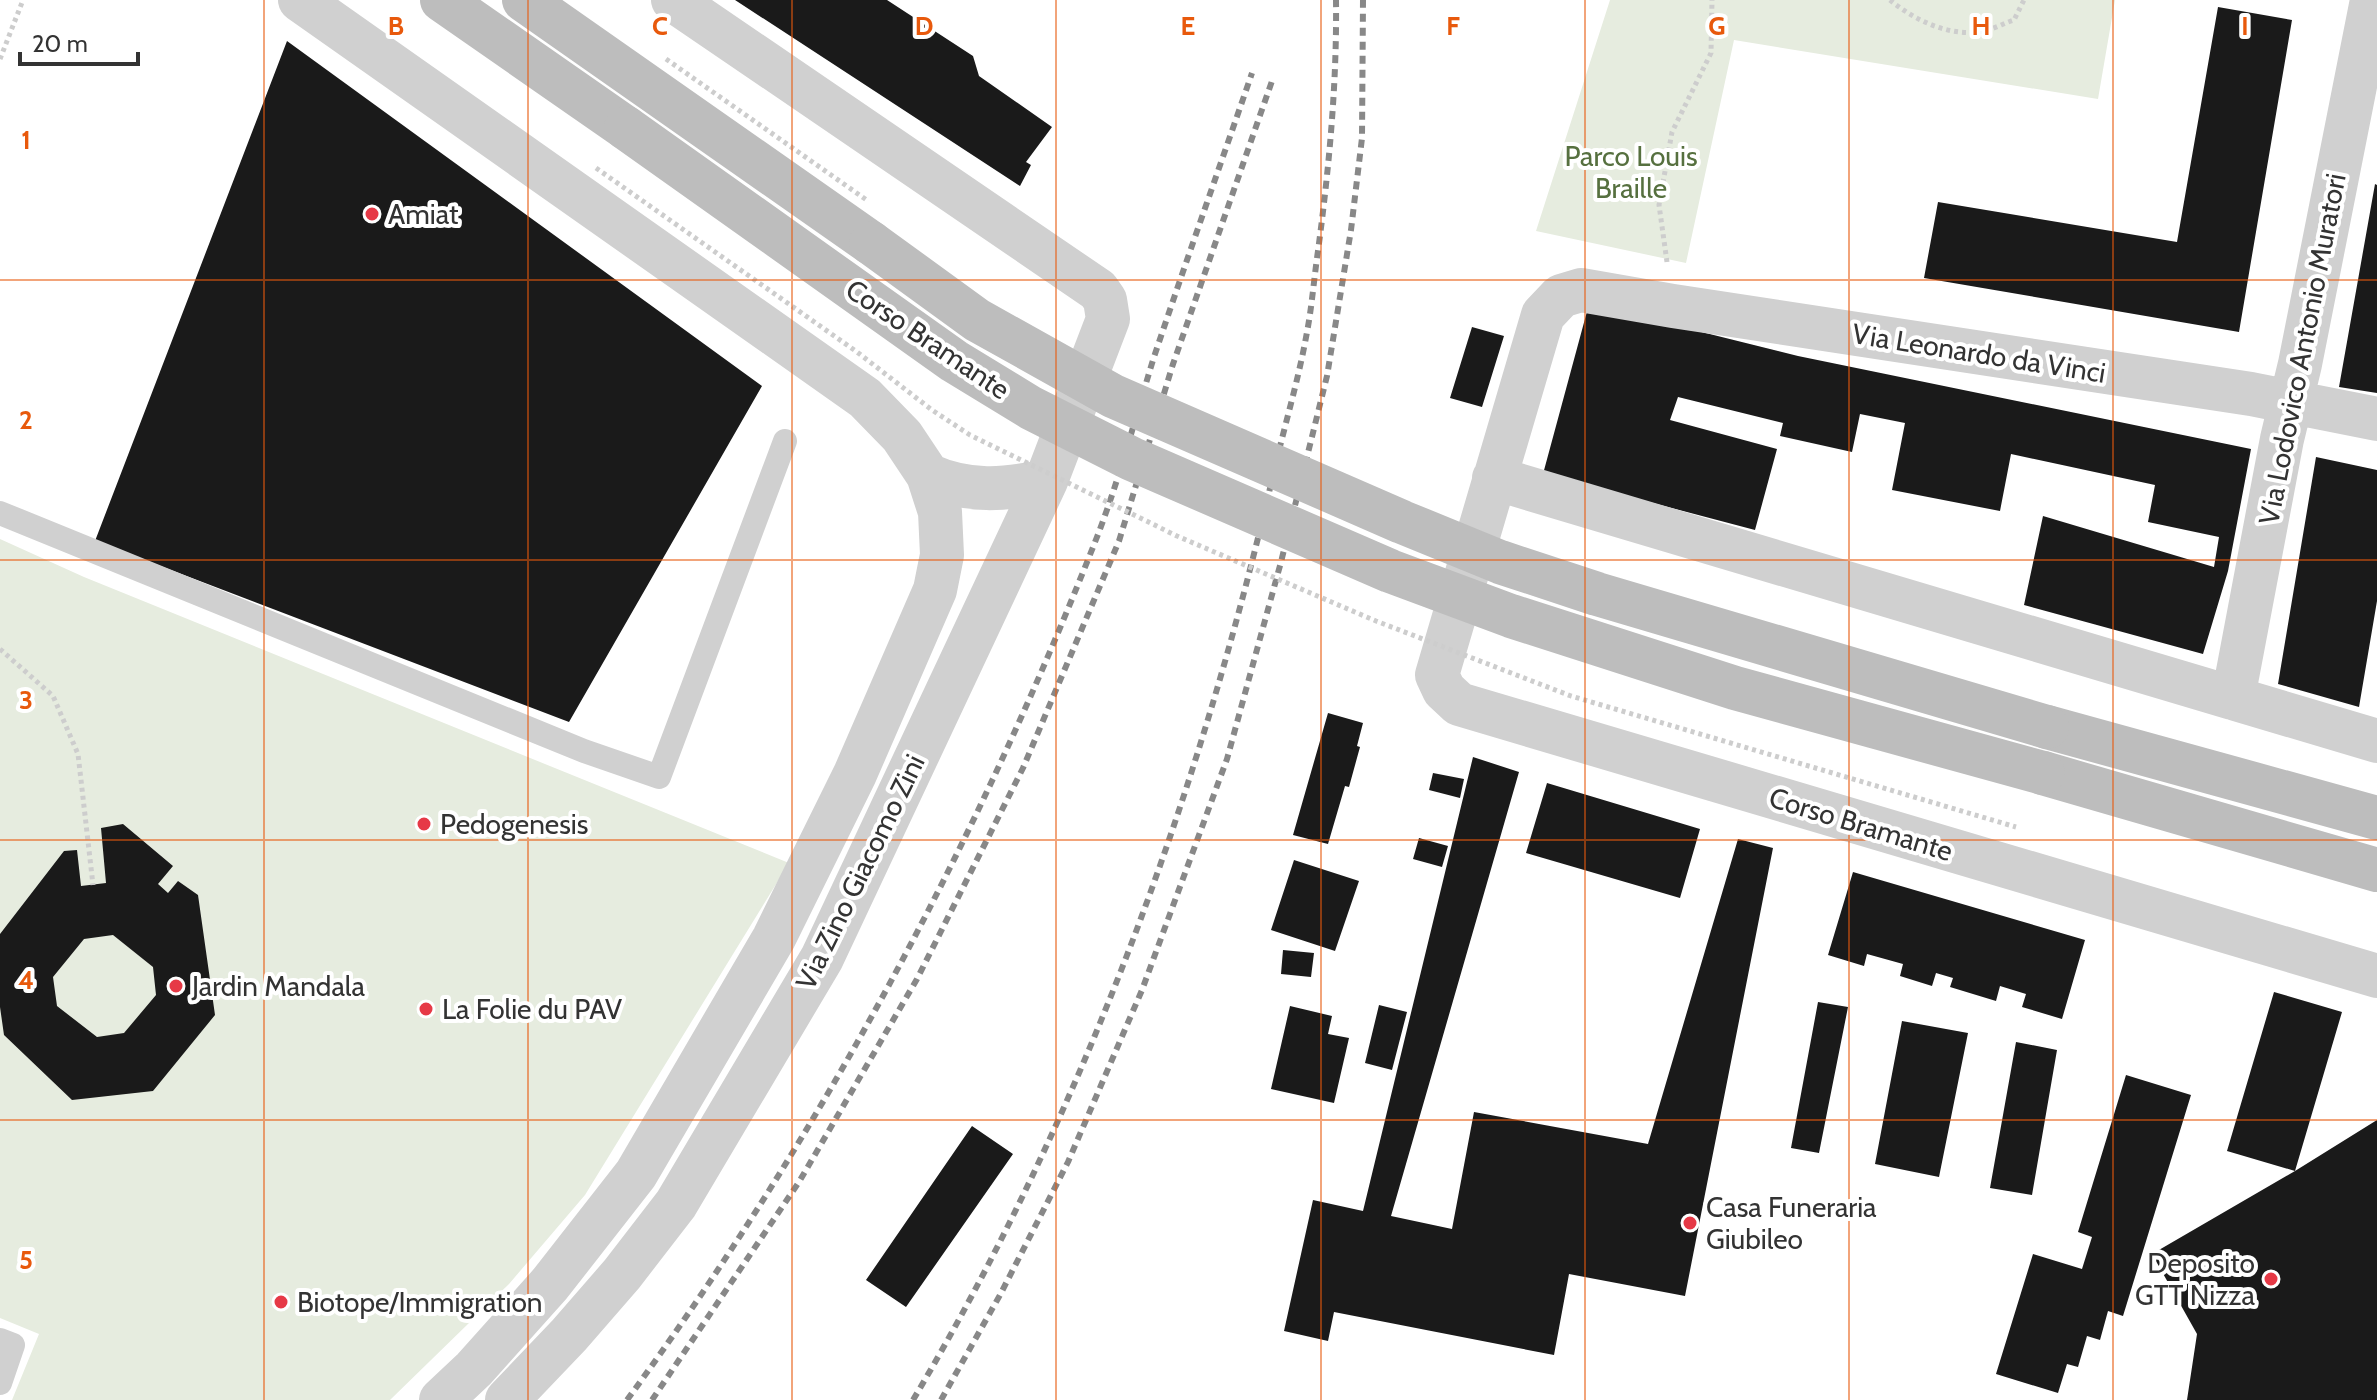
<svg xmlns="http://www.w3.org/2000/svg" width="2377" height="1400" font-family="Cabin,sans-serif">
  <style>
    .green { fill: #e6ecdf }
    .building { fill: #1a1a1a; fill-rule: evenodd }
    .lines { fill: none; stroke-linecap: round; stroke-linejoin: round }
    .path { stroke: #cdcdcd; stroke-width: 5; stroke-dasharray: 4 4; stroke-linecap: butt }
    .service { stroke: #d0d0d0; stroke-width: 24 }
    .minor { stroke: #d0d0d0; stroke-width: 44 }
    .tertiary { stroke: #d0d0d0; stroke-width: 44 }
    .secondary { stroke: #bdbdbd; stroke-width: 44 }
    .rail { stroke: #888; stroke-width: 6; stroke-dasharray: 8 6; stroke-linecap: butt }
    .path-bridge { stroke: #cdcdcd; stroke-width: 5; stroke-dasharray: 4 4; stroke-linecap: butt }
    .secondary-bridge { stroke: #bdbdbd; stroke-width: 44 }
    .grid { fill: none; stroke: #e8590c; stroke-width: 2; stroke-opacity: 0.55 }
    .poi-dot { fill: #e63946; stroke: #fff; stroke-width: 3 }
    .labels { text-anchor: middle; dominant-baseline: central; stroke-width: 8; stroke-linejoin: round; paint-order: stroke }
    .park-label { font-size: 28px; fill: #56703f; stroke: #fff }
    .poi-label { font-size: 28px; fill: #333; stroke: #fff; text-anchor: start }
    .street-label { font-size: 28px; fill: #333; stroke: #fff }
    .grid-label { font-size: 26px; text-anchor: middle; font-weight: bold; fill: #e8590c; stroke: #fff; stroke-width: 8; stroke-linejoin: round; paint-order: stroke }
  </style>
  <rect width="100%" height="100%" fill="#fff"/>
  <!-- green -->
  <path class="green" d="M 1610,0 L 2115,0 L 2098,99 L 1734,40 L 1686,263 L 1536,231 Z
    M 0,539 L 84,577 L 789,863 L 585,1195 L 509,1284 L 390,1400 L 12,1400 L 39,1334 L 0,1318 Z"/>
  <!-- building -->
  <path class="building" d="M 735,0 L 887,0 L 973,56 L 979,76 L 1052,127 L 1026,162 L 1031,165 L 1020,186 Z
    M 2218,7 L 2292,20 L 2239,332 L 1924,278 L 1938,202 L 2177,242 Z
    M 287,41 L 762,386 L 569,722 L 95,541 Z
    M 2375,184 L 2377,185 L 2377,393 L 2339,387 Z
    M 1589,304 L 1798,356 L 2251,449 L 2228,571 L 2203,654 L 2024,605 L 2043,516 L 2214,567 L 2219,537 L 2148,522 L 2155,485 L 2011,454 L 2000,511 L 1892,490 L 1905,423 L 1860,414 L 1852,452 L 1780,436 L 1783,423 L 1678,397 L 1670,420 L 1777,449 L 1755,530 L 1543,474 Z
    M 1472,327 L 1504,336 L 1482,407 L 1450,398 Z
    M 2316,457 L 2377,470 L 2377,601 L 2359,707 L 2278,684 Z
    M 1328,713 L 1363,723 L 1357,746 L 1360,747 L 1349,787 L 1345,786 L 1328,844 L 1293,835 Z
    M 1473,757 L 1519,772 L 1391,1216 L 1452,1229 L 1474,1112 L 1648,1144 L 1738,839 L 1773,848 L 1685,1296 L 1569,1274 L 1554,1355 L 1334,1312 L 1328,1341 L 1284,1331 L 1313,1200 L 1363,1211 Z
    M 1433,773 L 1464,779 L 1460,798 L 1429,790 Z
    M 1547,783 L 1700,829 L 1680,898 L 1526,853 Z
    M 123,824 L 173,866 L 158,884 L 168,893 L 178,881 L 198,895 L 215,1015 L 153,1091 L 72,1100 L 4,1035 L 0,1007 L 0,934 L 64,851 L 77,850 L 81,886 L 106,883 L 101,828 ZM 113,935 L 153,967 L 156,995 L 124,1033 L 97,1037 L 57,1006 L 53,977 L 84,939 Z
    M 1419,838 L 1448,846 L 1442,867 L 1413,859 Z
    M 1294,860 L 1359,881 L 1335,951 L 1271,930 Z
    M 1853,872 L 2085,940 L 2062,1019 L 2022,1007 L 2026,994 L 2000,986 L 1996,1001 L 1950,987 L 1953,978 L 1936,973 L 1932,986 L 1900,976 L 1903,964 L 1867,954 L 1864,966 L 1828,955 Z
    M 1283,950 L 1314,953 L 1311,977 L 1281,974 Z
    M 2274,992 L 2342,1012 L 2295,1171 L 2377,1120 L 2377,1400 L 2187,1400 L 2197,1334 L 2152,1254 L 2295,1171 L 2227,1151 Z
    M 1818,1002 L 1848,1007 L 1819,1153 L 1791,1148 Z
    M 1379,1005 L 1407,1012 L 1392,1070 L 1365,1063 Z
    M 1290,1006 L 1332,1016 L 1328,1034 L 1349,1038 L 1334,1103 L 1271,1089 Z
    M 1902,1021 L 1968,1033 L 1939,1177 L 1875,1164 Z
    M 2016,1042 L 2057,1050 L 2032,1195 L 1990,1188 Z
    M 2126,1075 L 2191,1095 L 2123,1316 L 2108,1311 L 2100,1340 L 2087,1336 L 2078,1367 L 2067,1364 L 2058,1393 L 1996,1374 L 2033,1254 L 2082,1269 L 2092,1237 L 2078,1232 Z
    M 972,1126 L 1013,1154 L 906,1307 L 866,1280 Z"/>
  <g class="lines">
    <!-- path -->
    <path class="path" d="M 1890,0 C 1914,20 1951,38 1984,31 C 1994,29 2004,23 2014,20 L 2024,0
      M 0,59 L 23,0
      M 1667,262 L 1659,205 L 1672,132 L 1711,53 L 1712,0
      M 0,649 L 53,696 L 78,754 L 93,885"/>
    <!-- service -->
    <path class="service" d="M 0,513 L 584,751 L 659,777 L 785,441
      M 0,1340 L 13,1345 L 0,1383"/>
    <!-- minor -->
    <path class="minor" d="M 2377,419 L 2251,394 L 1673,306 L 1581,290 L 1561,296 L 1543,315 L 1437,675 L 1444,690 L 1459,704 L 2377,976
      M 1494,478 L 2377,741
      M 2233,698 L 2282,439 L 2300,364 L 2372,0"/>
    <!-- tertiary -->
    <path class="tertiary" d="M 300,0 L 865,398 L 902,436 L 928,475 L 940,512 L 942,555 L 935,590 L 855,774 L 774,938 L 636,1174 L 550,1284 L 474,1369 L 441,1400
      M 928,475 C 968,493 1005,490 1046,481
      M 507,1400 L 569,1335 L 622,1274 L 676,1204 L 822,958 L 1046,481 L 1108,319 L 1105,300 L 1098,290 L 673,0"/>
    <!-- secondary -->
    <path class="secondary" d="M 442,0 L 626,128
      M 524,0 L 871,243
      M 2047,727 L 2377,818
      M 2043,773 L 2377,870"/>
    <!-- rail -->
    <path class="rail" d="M 627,1400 C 821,1135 977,842 1097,537 C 1119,480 1135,419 1153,360 C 1185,264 1219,169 1252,73
      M 652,1400 L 799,1182 L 917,979 L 1023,768 L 1119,541 L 1173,364 L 1272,81
      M 913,1400 C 1080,1119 1197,801 1271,484 C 1282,434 1298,383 1307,332 C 1312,306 1314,278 1318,251 C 1329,168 1337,84 1336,0
      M 941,1400 L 1000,1295 L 1068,1162 L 1142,990 L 1227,759 L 1281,562 L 1327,376 L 1351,230 L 1362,138 L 1363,0"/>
    <!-- path-bridge -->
    <path class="path-bridge" d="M 666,59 L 868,201
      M 596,168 L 857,352 L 932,410 L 970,435 L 1177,536 L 1376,621 L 1571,696 L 2016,827"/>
    <!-- secondary-bridge -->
    <path class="secondary-bridge" d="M 626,128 L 954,361 L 1031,408 L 1132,459 L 1390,571 L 1511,616 L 1735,688 L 2043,773
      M 871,243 L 977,320 L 1113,396 L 1402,522 L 1500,562 L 1597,594 L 2047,727"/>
  </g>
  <!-- grid -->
  <path class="grid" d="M 264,0 L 264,1400M 528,0 L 528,1400M 792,0 L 792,1400M 1056,0 L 1056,1400M 1321,0 L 1321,1400M 1585,0 L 1585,1400M 1849,0 L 1849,1400M 2113,0 L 2113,1400M 0,280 L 2377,280M 0,560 L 2377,560M 0,840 L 2377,840M 0,1120 L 2377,1120"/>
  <!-- markers -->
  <g class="poi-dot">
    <circle cx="372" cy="214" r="8"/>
    <circle cx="424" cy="824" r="8"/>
    <circle cx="176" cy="986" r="8"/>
    <circle cx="426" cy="1009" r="8"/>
    <circle cx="1690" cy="1223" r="8"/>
    <circle cx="2271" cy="1279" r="8"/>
    <circle cx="281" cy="1302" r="8"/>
  </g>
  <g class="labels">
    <!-- park labels -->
    <g class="park-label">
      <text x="1631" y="156">Parco Louis<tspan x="1631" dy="32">Braille</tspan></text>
    </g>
    <!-- poi labels -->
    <g class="poi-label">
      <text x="388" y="214">Amiat</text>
      <text x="440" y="824">Pedogenesis</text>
      <text x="192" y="986">Jardin Mandala</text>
      <text x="442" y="1009">La Folie du PAV</text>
      <text x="1706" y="1207">Casa Funeraria<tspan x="1706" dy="32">Giubileo</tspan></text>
      <text x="2255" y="1263" text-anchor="end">Deposito<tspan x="2255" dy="32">GTT Nizza</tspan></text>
      <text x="297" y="1302">Biotope/Immigration</text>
    </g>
    <!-- street labels -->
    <g class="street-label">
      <text transform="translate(928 339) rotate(34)">Corso Bramante</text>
      <text transform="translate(2302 349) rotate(-79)">Via Lodovico Antonio Muratori</text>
      <text transform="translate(1979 353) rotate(9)">Via Leonardo da Vinci</text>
      <text transform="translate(1861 824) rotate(17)">Corso Bramante</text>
      <text transform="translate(860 872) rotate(-64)">Via Zino Giacomo Zini</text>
    </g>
  </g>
  <g class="grid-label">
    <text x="396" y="35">B</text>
    <text x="660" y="35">C</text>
    <text x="924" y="35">D</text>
    <text x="1188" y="35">E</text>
    <text x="1453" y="35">F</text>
    <text x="1717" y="35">G</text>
    <text x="1981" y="35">H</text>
    <text x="2245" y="35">I</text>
    <text x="26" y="149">1</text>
    <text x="26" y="429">2</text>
    <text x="26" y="709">3</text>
    <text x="26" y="989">4</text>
    <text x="26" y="1269">5</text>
  </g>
  <!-- scale -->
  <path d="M20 52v12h118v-12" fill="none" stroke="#333333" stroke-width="4"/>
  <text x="32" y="52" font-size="24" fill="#333333" stroke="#ffffff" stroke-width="6" paint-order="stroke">20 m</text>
</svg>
